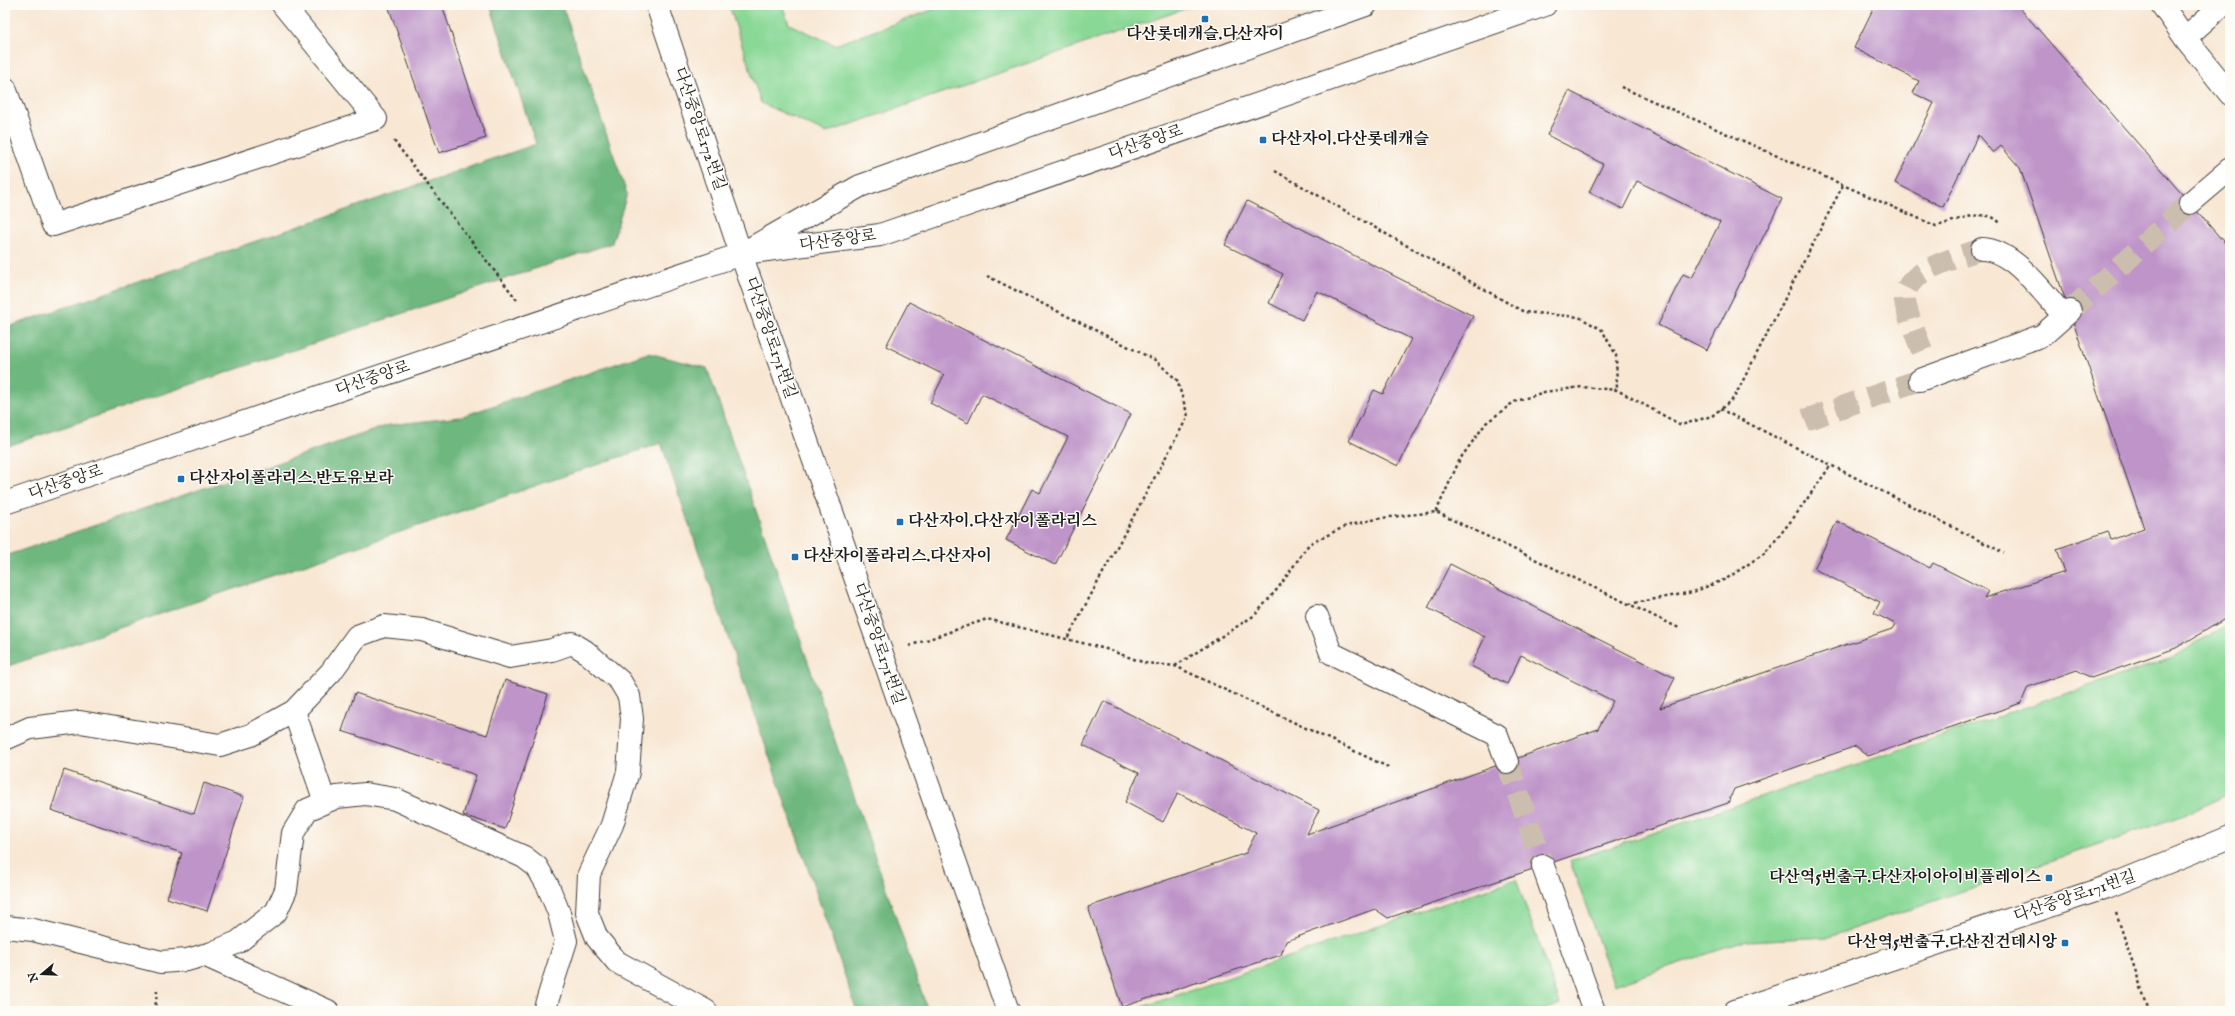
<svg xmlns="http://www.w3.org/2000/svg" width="2235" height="1016" font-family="'IM FELL English','Noto Serif KR',serif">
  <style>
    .green { fill: #89d896; stroke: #527a59 }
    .forest { fill: #6eb87f; stroke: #456a4e }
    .building { fill: #bf95c9 }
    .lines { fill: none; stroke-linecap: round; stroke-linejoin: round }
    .minor-tunnel { stroke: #ccbeae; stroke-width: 22; stroke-dasharray: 22 11; stroke-linecap: butt }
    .minor-casing { stroke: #3d3a37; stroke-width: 24 }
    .path { stroke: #3d3a37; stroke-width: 2.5; stroke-dasharray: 3 3; stroke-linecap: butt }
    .minor { stroke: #fff; stroke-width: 22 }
    .poi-dot { fill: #1f6fb2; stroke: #fdfcf7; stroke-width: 1.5 }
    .labels { text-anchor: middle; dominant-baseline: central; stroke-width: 3; stroke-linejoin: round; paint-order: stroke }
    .poi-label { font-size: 16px; font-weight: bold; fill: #1c1c1c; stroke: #fdfcf7; text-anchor: start }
    .street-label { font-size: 16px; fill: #1c1c1c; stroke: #fdfcf7 }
  </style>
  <rect width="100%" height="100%" fill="#fdfcf7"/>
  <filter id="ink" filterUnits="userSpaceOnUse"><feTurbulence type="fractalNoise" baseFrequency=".025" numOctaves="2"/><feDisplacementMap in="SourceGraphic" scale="8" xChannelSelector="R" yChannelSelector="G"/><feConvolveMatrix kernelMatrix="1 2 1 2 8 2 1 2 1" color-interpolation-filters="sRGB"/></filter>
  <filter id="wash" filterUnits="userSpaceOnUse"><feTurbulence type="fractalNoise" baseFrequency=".012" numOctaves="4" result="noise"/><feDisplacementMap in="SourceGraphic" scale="16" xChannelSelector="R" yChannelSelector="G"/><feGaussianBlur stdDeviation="0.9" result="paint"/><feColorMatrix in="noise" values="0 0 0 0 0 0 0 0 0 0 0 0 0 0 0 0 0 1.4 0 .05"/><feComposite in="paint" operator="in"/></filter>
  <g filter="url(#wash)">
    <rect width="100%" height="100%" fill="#f8e7d3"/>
    <!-- green -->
    <path class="green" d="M 729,5 L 782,5 L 789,24 L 835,45 L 946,5 L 1196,5 L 826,133 L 761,103 Z
      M 2230,624 L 2230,794 L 2184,815 L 1829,937 L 1746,941 L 1614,985 L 1570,861 L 2172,658 Z
      M 1516,879 L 1560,1004 L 1540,1011 L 1131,1011 Z"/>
    <!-- forest -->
    <path class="forest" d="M 490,5 L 562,5 L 627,194 L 612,243 L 5,447 L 5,328 L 536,144 Z
      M 648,353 L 707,368 L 928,1011 L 857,1011 L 661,443 L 5,667 L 5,556 L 389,425 L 460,417 Z"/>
    <g id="blocks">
      <!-- building -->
      <path class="building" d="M 388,5 L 442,5 L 486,138 L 439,153 Z
        M 1875,5 L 1886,5 L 1890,7 L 1893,5 L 2017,5 L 2230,249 L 2230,616 L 2176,648 L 2091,678 L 2077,670 L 2028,687 L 2021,703 L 1868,756 L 1856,746 L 1734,789 L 1728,803 L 1388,918 L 1375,909 L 1286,941 L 1281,955 L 1122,1007 L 1088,907 L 1246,853 L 1256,833 L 1178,793 L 1163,822 L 1125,802 L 1139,773 L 1083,745 L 1104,701 L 1319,810 L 1307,834 L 1598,729 L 1613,701 L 1521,655 L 1507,684 L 1471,666 L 1485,637 L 1428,608 L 1450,564 L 1675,678 L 1660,708 L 1892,629 L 1895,624 L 1874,613 L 1880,602 L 1814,569 L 1837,521 L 1930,568 L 1933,563 L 1988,591 L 1984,598 L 2065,572 L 2057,549 L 2108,531 L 2111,540 L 2144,528 L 2020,168 L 2001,146 L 1993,153 L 1978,135 L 1943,207 L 1895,183 L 1934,103 L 1913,93 L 1919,81 L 1854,48 Z
        M 1569,91 L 1782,199 L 1707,350 L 1658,325 L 1683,274 L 1692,278 L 1720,222 L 1637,181 L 1623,209 L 1589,192 L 1603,164 L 1547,135 Z
        M 1247,201 L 1473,316 L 1398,466 L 1349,441 L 1374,390 L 1383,394 L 1411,339 L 1317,291 L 1302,320 L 1269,303 L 1283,274 L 1225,245 Z
        M 909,302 L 1131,414 L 1055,565 L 1006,540 L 1032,489 L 1040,493 L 1068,437 L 982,394 L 968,423 L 930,403 L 944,375 L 886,346 Z
        M 505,680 L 548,694 L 505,829 L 463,815 L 476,775 L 342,731 L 355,693 L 487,735 Z
        M 64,770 L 194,814 L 204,783 L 244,797 L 207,911 L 167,898 L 182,853 L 51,810 Z"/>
    </g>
  </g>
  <g filter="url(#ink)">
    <use href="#blocks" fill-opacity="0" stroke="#3d3a37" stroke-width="1"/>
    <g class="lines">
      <!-- minor-tunnel -->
      <path class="minor-tunnel" d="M 2070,311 L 2190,203
        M 1922,351 C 1917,337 1907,315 1905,301 C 1901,270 1960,257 1982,249
        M 1805,420 L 1920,380
        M 1507,762 L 1543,866"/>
      <defs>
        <path id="minor" d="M 657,5 L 741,254 L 1008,1011
          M 2162,5 L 2185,38 L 2230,94
          M 2185,38 L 2222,5
          M 5,88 L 53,225 L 376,119 L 283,5
          M 2190,203 L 2230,169
          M 1982,249 C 2014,250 2044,294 2064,316
          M 752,252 L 880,235 L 1545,5
          M 1920,380 L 2043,335 L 2070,311
          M 5,503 L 741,254 L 860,186 L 1366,5
          M 1317,616 L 1331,653 L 1497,735 L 1507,762
          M 294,711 L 325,802
          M 5,739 L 30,728 L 80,722 L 220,745 L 251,735 L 294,711 L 331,672 L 357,636 L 384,626 L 422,630 L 510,657 L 552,650 L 572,643 L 585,651 L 620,681 L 629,696 L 632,719 L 628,772 L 612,825 L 589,874 L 587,913 L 597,938 L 617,962 L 706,1011
          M 1543,866 L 1594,1011
          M 5,927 L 33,930 L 161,962 L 187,960 L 212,953 L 238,942 L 276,912 L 286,890 L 293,833 L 307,810 L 337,797 L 365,794 L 395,799 L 524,857 L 537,867 L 548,886 L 559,913 L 566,941 L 544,1011
          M 204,955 L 328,1011
          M 1735,1011 L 2107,887 L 2230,837"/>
      </defs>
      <!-- minor casing -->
      <use href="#minor" class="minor-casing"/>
      <!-- path -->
      <path class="path" d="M 1621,87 L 1936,226 C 1954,222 1986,206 2000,223
        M 394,141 L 517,300
        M 1275,171 L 1524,312 L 1579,317 L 1602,330 L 1616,355 L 1617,390
        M 987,276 L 1155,360 L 1177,380 L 1188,416 L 1067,639
        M 1720,409 L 2004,553
        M 1436,512 L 1460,459 L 1486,423 L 1514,402 L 1544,392 L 1582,387 L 1617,390 L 1681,425 L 1712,416 L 1734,398 L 1843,185
        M 1629,604 L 1693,592 L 1726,579 L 1765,553 L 1795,516 L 1831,465
        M 909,646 L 987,619 L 1106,649 L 1145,663 L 1175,666 L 1390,768
        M 1175,666 L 1255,615 L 1279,587 L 1309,544 L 1346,526 L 1381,518 L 1436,512 L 1679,628
        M 2116,913 L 2149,1011
        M 155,1011 L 157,991"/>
      <!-- minor -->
      <use href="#minor" class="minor"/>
    </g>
  </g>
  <!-- markers -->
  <g class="poi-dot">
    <rect x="1201" y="15" width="8" height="8" rx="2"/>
    <rect x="1259" y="136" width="8" height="8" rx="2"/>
    <rect x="177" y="475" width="8" height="8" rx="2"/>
    <rect x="896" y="518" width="8" height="8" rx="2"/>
    <rect x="791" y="553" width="8" height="8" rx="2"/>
    <rect x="2045" y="874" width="8" height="8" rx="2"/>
    <rect x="2061" y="939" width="8" height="8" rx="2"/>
  </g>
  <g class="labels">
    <!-- poi labels -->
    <g class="poi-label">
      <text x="1205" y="35" text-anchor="middle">다산롯데캐슬.다산자이</text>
      <text x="1271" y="140">다산자이.다산롯데캐슬</text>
      <text x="189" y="479">다산자이폴라리스.반도유보라</text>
      <text x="908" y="522">다산자이.다산자이폴라리스</text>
      <text x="803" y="557">다산자이폴라리스.다산자이</text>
      <text x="2041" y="878" text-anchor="end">다산역5번출구.다산자이아이비플레이스</text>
      <text x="2057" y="943" text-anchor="end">다산역5번출구.다산진건데시앙</text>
    </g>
    <!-- street labels -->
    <g class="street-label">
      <text transform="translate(699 129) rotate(71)">다산중앙로172번길</text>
      <text transform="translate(1146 143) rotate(-19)">다산중앙로</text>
      <text transform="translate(838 241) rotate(-8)">다산중앙로</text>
      <text transform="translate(770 338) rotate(71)">다산중앙로171번길</text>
      <text transform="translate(373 379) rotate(-19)">다산중앙로</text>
      <text transform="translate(66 483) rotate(-19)">다산중앙로</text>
      <text transform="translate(878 644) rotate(71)">다산중앙로171번길</text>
      <text transform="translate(2075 897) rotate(-19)">다산중앙로171번길</text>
    </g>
  </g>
  <!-- margin -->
  <rect width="2235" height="1016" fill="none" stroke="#fdfcf7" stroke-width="20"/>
  <!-- north arrow -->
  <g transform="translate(42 974) rotate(251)" stroke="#fdfcf7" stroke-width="3" paint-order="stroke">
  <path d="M0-3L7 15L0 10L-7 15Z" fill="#1c1c1c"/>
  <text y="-6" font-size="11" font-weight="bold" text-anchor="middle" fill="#1c1c1c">N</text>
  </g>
</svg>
